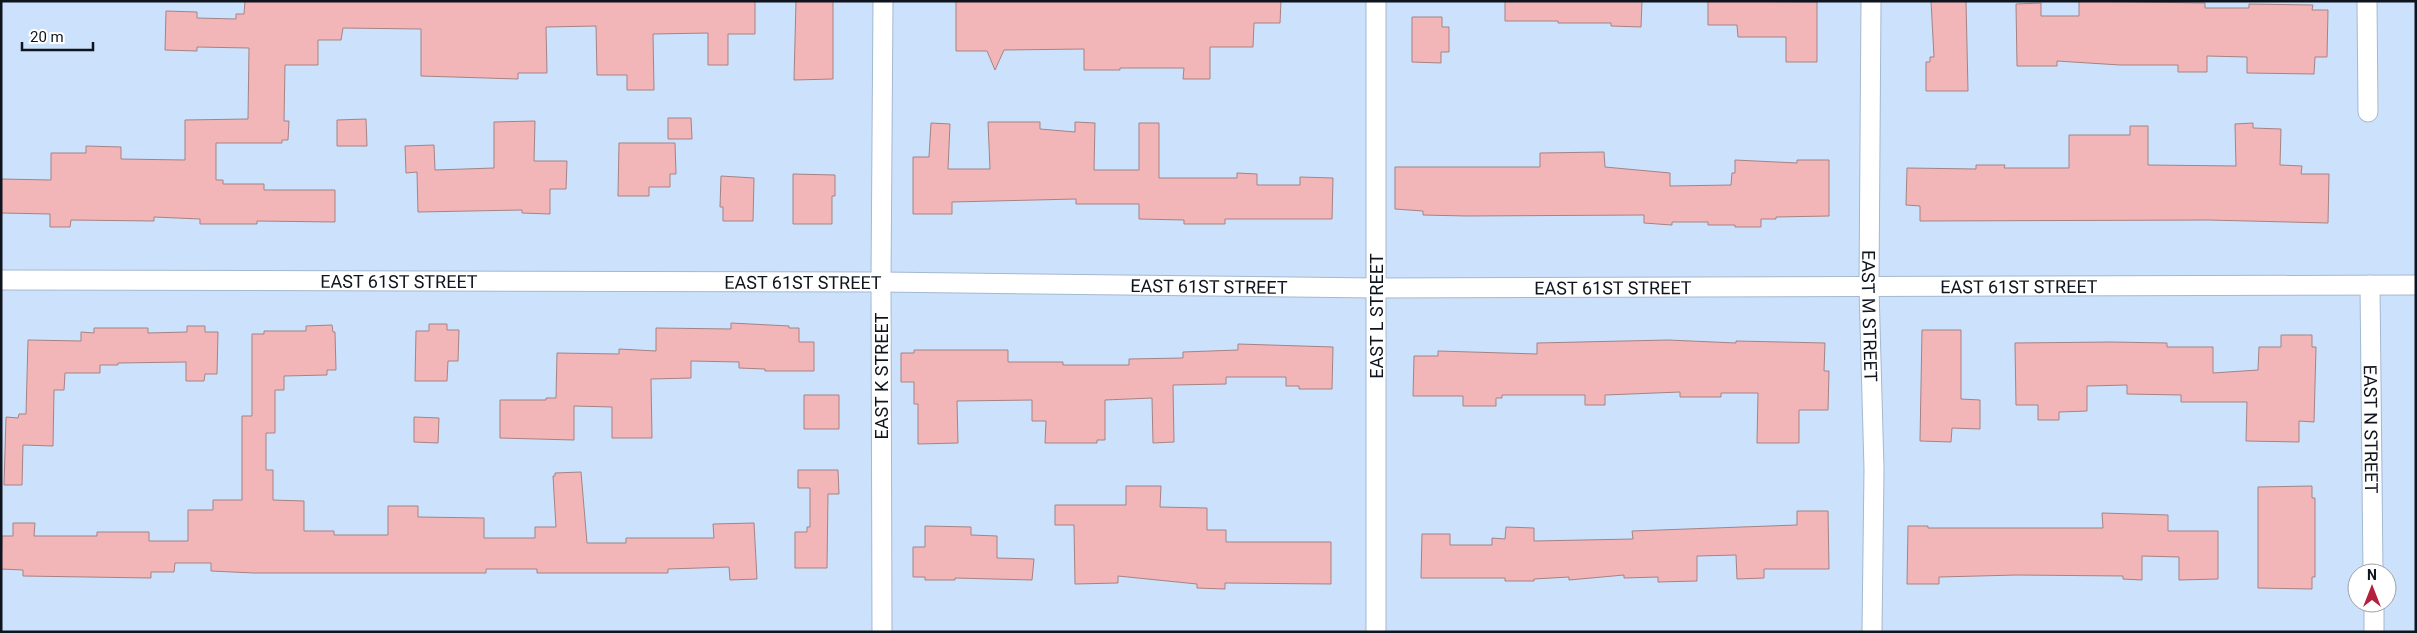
<svg xmlns="http://www.w3.org/2000/svg" width="2417" height="633" font-family="Roboto,sans-serif">
  <style>
    .building { fill: #f3b6b8; stroke: #a58384 }
    .lines { fill: none; stroke-linecap: round; stroke-linejoin: round }
    .minor-casing { stroke: #a4b8d2; stroke-width: 21 }
    .minor { stroke: #fff; stroke-width: 19 }
    .labels { text-anchor: middle; dominant-baseline: central; stroke-width: 4.5; stroke-linejoin: round; paint-order: stroke }
    .street-label { font-size: 18px; fill: #0e151e; stroke: #fff }
  </style>
  <rect width="100%" height="100%" fill="#cce1fb"/>
  <!-- building -->
  <path class="building" d="M 245,1 L 755,1 L 755,34 L 728,34 L 728,65 L 708,65 L 708,33 L 653,34 L 654,90 L 627,90 L 627,75 L 597,75 L 596,26 L 546,27 L 547,73 L 518,73 L 518,79 L 421,76 L 421,29 L 343,28 L 341,40 L 318,40 L 318,65 L 285,65 L 284,121 L 289,121 L 288,140 L 282,140 L 282,143 L 216,143 L 216,180 L 223,180 L 223,184 L 264,184 L 264,190 L 335,190 L 335,222 L 257,221 L 257,224 L 200,224 L 200,219 L 154,217 L 154,221 L 71,220 L 70,227 L 50,227 L 50,214 L 1,213 L 1,179 L 51,180 L 51,153 L 86,153 L 86,146 L 121,147 L 121,159 L 185,160 L 185,120 L 248,119 L 249,48 L 197,47 L 197,51 L 165,50 L 166,11 L 197,12 L 197,18 L 236,19 L 236,14 L 244,14 Z
    M 796,1 L 833,1 L 833,79 L 794,80 Z
    M 956,1 L 1281,1 L 1280,23 L 1254,23 L 1253,47 L 1210,47 L 1210,79 L 1183,79 L 1184,68 L 1120,68 L 1120,70 L 1084,70 L 1084,49 L 1004,50 L 995,70 L 987,51 L 956,51 Z
    M 1505,1 L 1642,1 L 1641,27 L 1611,26 L 1611,23 L 1558,23 L 1558,21 L 1505,21 Z
    M 1708,1 L 1817,2 L 1817,62 L 1786,62 L 1786,37 L 1738,37 L 1737,25 L 1708,25 Z
    M 1931,1 L 1966,1 L 1968,91 L 1926,91 L 1926,62 L 1930,62 L 1930,57 L 1934,57 Z
    M 2079,1 L 2205,3 L 2205,8 L 2249,8 L 2249,4 L 2313,5 L 2312,10 L 2328,10 L 2327,57 L 2315,57 L 2314,74 L 2247,73 L 2247,57 L 2207,56 L 2207,72 L 2178,72 L 2178,65 L 2120,65 L 2057,61 L 2057,66 L 2017,66 L 2016,4 L 2041,3 L 2041,16 L 2079,16 Z
    M 1412,17 L 1442,17 L 1442,27 L 1449,27 L 1449,52 L 1441,52 L 1441,63 L 1412,62 Z
    M 668,118 L 691,118 L 692,139 L 668,139 Z
    M 366,119 L 367,146 L 337,146 L 337,120 Z
    M 535,121 L 534,161 L 567,161 L 566,189 L 550,189 L 550,214 L 522,213 L 522,210 L 418,212 L 417,172 L 406,173 L 405,146 L 434,145 L 435,170 L 494,168 L 494,122 Z
    M 988,122 L 1040,122 L 1040,129 L 1075,132 L 1075,122 L 1095,123 L 1094,170 L 1139,170 L 1139,123 L 1159,123 L 1159,178 L 1237,178 L 1237,173 L 1257,174 L 1257,185 L 1300,185 L 1300,177 L 1333,178 L 1332,219 L 1225,219 L 1225,224 L 1184,224 L 1184,220 L 1139,219 L 1139,204 L 1076,204 L 1076,199 L 952,202 L 952,214 L 913,214 L 913,157 L 929,157 L 931,123 L 950,124 L 948,169 L 990,169 Z
    M 2253,123 L 2253,128 L 2281,129 L 2280,165 L 2302,166 L 2301,174 L 2329,174 L 2328,223 L 2209,220 L 1920,221 L 1920,206 L 1906,205 L 1907,168 L 1976,169 L 1976,165 L 2005,165 L 2004,168 L 2069,168 L 2069,135 L 2130,135 L 2130,126 L 2148,126 L 2148,165 L 2236,166 L 2235,124 Z
    M 619,143 L 675,143 L 676,174 L 670,174 L 670,187 L 649,187 L 649,196 L 618,196 Z
    M 1604,152 L 1605,167 L 1670,173 L 1670,186 L 1731,185 L 1732,173 L 1735,173 L 1735,160 L 1797,163 L 1797,160 L 1829,160 L 1829,216 L 1776,217 L 1776,219 L 1761,219 L 1761,227 L 1735,227 L 1735,225 L 1708,225 L 1708,222 L 1672,222 L 1672,225 L 1644,223 L 1644,215 L 1466,216 L 1423,215 L 1423,211 L 1395,209 L 1395,167 L 1540,167 L 1540,153 Z
    M 793,174 L 835,175 L 835,196 L 832,196 L 832,224 L 793,224 Z
    M 721,176 L 754,178 L 753,221 L 723,221 L 723,207 L 720,207 Z
    M 731,323 L 789,326 L 789,328 L 799,328 L 799,342 L 814,342 L 814,371 L 765,371 L 765,369 L 739,368 L 739,362 L 691,361 L 691,378 L 651,379 L 652,438 L 612,438 L 612,407 L 574,406 L 574,440 L 500,438 L 500,400 L 546,400 L 546,398 L 556,398 L 557,353 L 619,354 L 619,349 L 656,351 L 656,328 L 731,329 Z
    M 429,324 L 447,324 L 447,330 L 459,330 L 458,361 L 448,361 L 447,381 L 415,381 L 416,331 L 429,331 Z
    M 332,325 L 333,332 L 335,332 L 336,370 L 327,370 L 327,375 L 284,376 L 284,390 L 275,390 L 275,433 L 266,433 L 266,470 L 273,470 L 273,500 L 304,501 L 304,531 L 334,531 L 334,535 L 388,535 L 388,506 L 418,506 L 418,517 L 484,518 L 484,538 L 535,538 L 535,527 L 556,527 L 553,476 L 555,476 L 555,473 L 581,472 L 587,543 L 626,543 L 626,538 L 714,538 L 713,524 L 754,523 L 757,579 L 730,580 L 729,567 L 668,569 L 668,573 L 537,573 L 537,569 L 486,569 L 486,573 L 254,573 L 211,571 L 211,563 L 175,563 L 174,572 L 151,572 L 151,578 L 23,576 L 23,570 L 1,569 L 2,536 L 13,536 L 13,523 L 35,523 L 34,536 L 97,536 L 97,532 L 149,532 L 149,541 L 188,541 L 188,510 L 213,510 L 213,500 L 242,500 L 242,416 L 252,416 L 252,334 L 264,334 L 264,331 L 306,331 L 306,326 Z
    M 187,326 L 205,326 L 205,332 L 218,332 L 217,374 L 205,374 L 204,381 L 186,381 L 186,362 L 118,363 L 118,365 L 100,365 L 100,373 L 65,373 L 64,390 L 54,390 L 53,446 L 23,445 L 22,485 L 4,485 L 6,417 L 18,418 L 19,414 L 26,414 L 28,340 L 81,341 L 81,332 L 94,333 L 94,328 L 148,328 L 148,333 L 187,332 Z
    M 1922,330 L 1961,330 L 1961,399 L 1980,400 L 1980,429 L 1952,428 L 1951,442 L 1920,441 Z
    M 2281,335 L 2312,335 L 2312,347 L 2316,347 L 2314,422 L 2299,421 L 2299,442 L 2246,441 L 2247,402 L 2181,402 L 2181,395 L 2127,394 L 2127,385 L 2087,386 L 2087,411 L 2059,412 L 2059,420 L 2038,420 L 2038,405 L 2016,405 L 2015,343 L 2111,342 L 2167,343 L 2167,347 L 2213,347 L 2213,373 L 2258,370 L 2259,347 L 2281,347 Z
    M 1668,340 L 1736,343 L 1736,341 L 1825,343 L 1824,371 L 1829,371 L 1828,410 L 1799,410 L 1799,443 L 1757,443 L 1758,393 L 1721,393 L 1721,397 L 1680,397 L 1680,392 L 1605,395 L 1605,405 L 1585,405 L 1585,395 L 1502,395 L 1502,398 L 1496,398 L 1496,406 L 1463,406 L 1463,396 L 1413,396 L 1414,356 L 1438,356 L 1438,351 L 1537,354 L 1537,343 Z
    M 1238,344 L 1333,347 L 1332,389 L 1299,389 L 1299,386 L 1286,386 L 1286,377 L 1226,377 L 1226,384 L 1173,385 L 1174,442 L 1153,443 L 1152,398 L 1105,400 L 1105,440 L 1097,440 L 1097,443 L 1045,443 L 1046,421 L 1032,421 L 1032,400 L 957,401 L 958,443 L 918,444 L 918,404 L 914,404 L 914,382 L 901,382 L 901,353 L 914,353 L 914,350 L 1008,350 L 1008,362 L 1063,362 L 1063,365 L 1129,365 L 1129,359 L 1183,358 L 1183,352 L 1238,350 Z
    M 804,395 L 839,395 L 839,429 L 804,429 Z
    M 414,417 L 439,418 L 438,443 L 414,442 Z
    M 798,470 L 838,470 L 839,494 L 828,494 L 827,568 L 795,568 L 795,532 L 807,532 L 807,527 L 810,527 L 810,488 L 798,488 Z
    M 1126,486 L 1161,486 L 1160,507 L 1207,508 L 1207,530 L 1226,530 L 1226,542 L 1331,542 L 1331,584 L 1225,583 L 1225,589 L 1197,588 L 1197,584 L 1118,576 L 1118,583 L 1075,584 L 1074,525 L 1055,525 L 1055,505 L 1126,505 Z
    M 2312,486 L 2312,498 L 2315,498 L 2315,577 L 2312,577 L 2312,589 L 2258,588 L 2258,487 Z
    M 1797,511 L 1828,511 L 1829,569 L 1764,569 L 1764,578 L 1737,579 L 1736,555 L 1697,556 L 1697,581 L 1658,582 L 1658,577 L 1624,578 L 1624,575 L 1569,580 L 1569,577 L 1534,579 L 1534,581 L 1505,581 L 1505,578 L 1421,578 L 1422,534 L 1450,534 L 1450,545 L 1492,545 L 1492,538 L 1505,539 L 1506,527 L 1534,528 L 1534,541 L 1633,539 L 1632,531 L 1797,525 Z
    M 2102,513 L 2168,515 L 2168,531 L 2218,531 L 2218,579 L 2179,580 L 2179,557 L 2142,556 L 2142,580 L 2123,579 L 2123,576 L 2017,575 L 1939,577 L 1939,584 L 1907,584 L 1908,526 L 1928,526 L 1928,528 L 2103,528 Z
    M 925,526 L 971,527 L 971,535 L 997,536 L 997,558 L 1034,559 L 1032,580 L 955,578 L 955,580 L 925,580 L 925,577 L 913,577 L 913,547 L 925,547 Z"/>
  <g class="lines">
    <defs>
      <g id="minor">
        <path id="s1" d="M 1871,1 L 1869,288 L 1874,469 L 1872,632"/>
        <path d="M 2367,1 L 2368,112"/>
        <path id="s2" d="M 1,280 L 881,282 L 1376,288 L 2416,285"/>
        <path id="s3" d="M 2370,285 L 2373,573"/>
        <path d="M 2374,603 L 2374,632"/>
        <path d="M 882,632 L 881,282 L 883,1"/>
        <path d="M 1376,632 L 1376,1"/>
      </g>
    </defs>
    <!-- minor casing -->
    <use href="#minor" class="minor-casing"/>
    <!-- minor -->
    <use href="#minor" class="minor"/>
  </g>
  <g class="labels">
    <!-- street labels -->
    <g class="street-label">
      <text stroke="none"><textPath href="#s2" startOffset="398">EAST 61ST STREET</textPath></text>
      <text stroke="none"><textPath href="#s2" startOffset="802">EAST 61ST STREET</textPath></text>
      <text stroke="none"><textPath href="#s2" startOffset="1208">EAST 61ST STREET</textPath></text>
      <text stroke="none"><textPath href="#s2" startOffset="2018">EAST 61ST STREET</textPath></text>
      <text stroke="none"><textPath href="#s2" startOffset="1612">EAST 61ST STREET</textPath></text>
      <text transform="translate(1376 316) rotate(-90)">EAST L STREET</text>
      <text stroke="none"><textPath href="#s1" startOffset="315">EAST M STREET</textPath></text>
      <text transform="translate(881 376) rotate(-90)">EAST K STREET</text>
      <text stroke="none"><textPath href="#s3" startOffset="144">EAST N STREET</textPath></text>
    </g>
  </g>
  <!-- border -->
  <rect width="2417" height="633" fill="none" stroke="#0e151e" stroke-width="5"/>
  <!-- north arrow -->
  <g transform="translate(2372 588)"><circle r="24" fill="#ffffff" stroke="#9fa1a5"/>
  <path d="M0-4L9 19L0 12L-9 19Z" fill="#b3213e"/>
  <text y="-8" font-size="14" font-weight="bold" text-anchor="middle" fill="#0e151e">N</text>
  </g>
  <!-- scale -->
  <path d="M22 42v8h71v-8" fill="none" stroke="#0e151e" stroke-width="2.5"/>
  <text x="30" y="42" font-size="15" fill="#0e151e" stroke="#ffffff" stroke-width="4" paint-order="stroke">20 m</text>
</svg>
